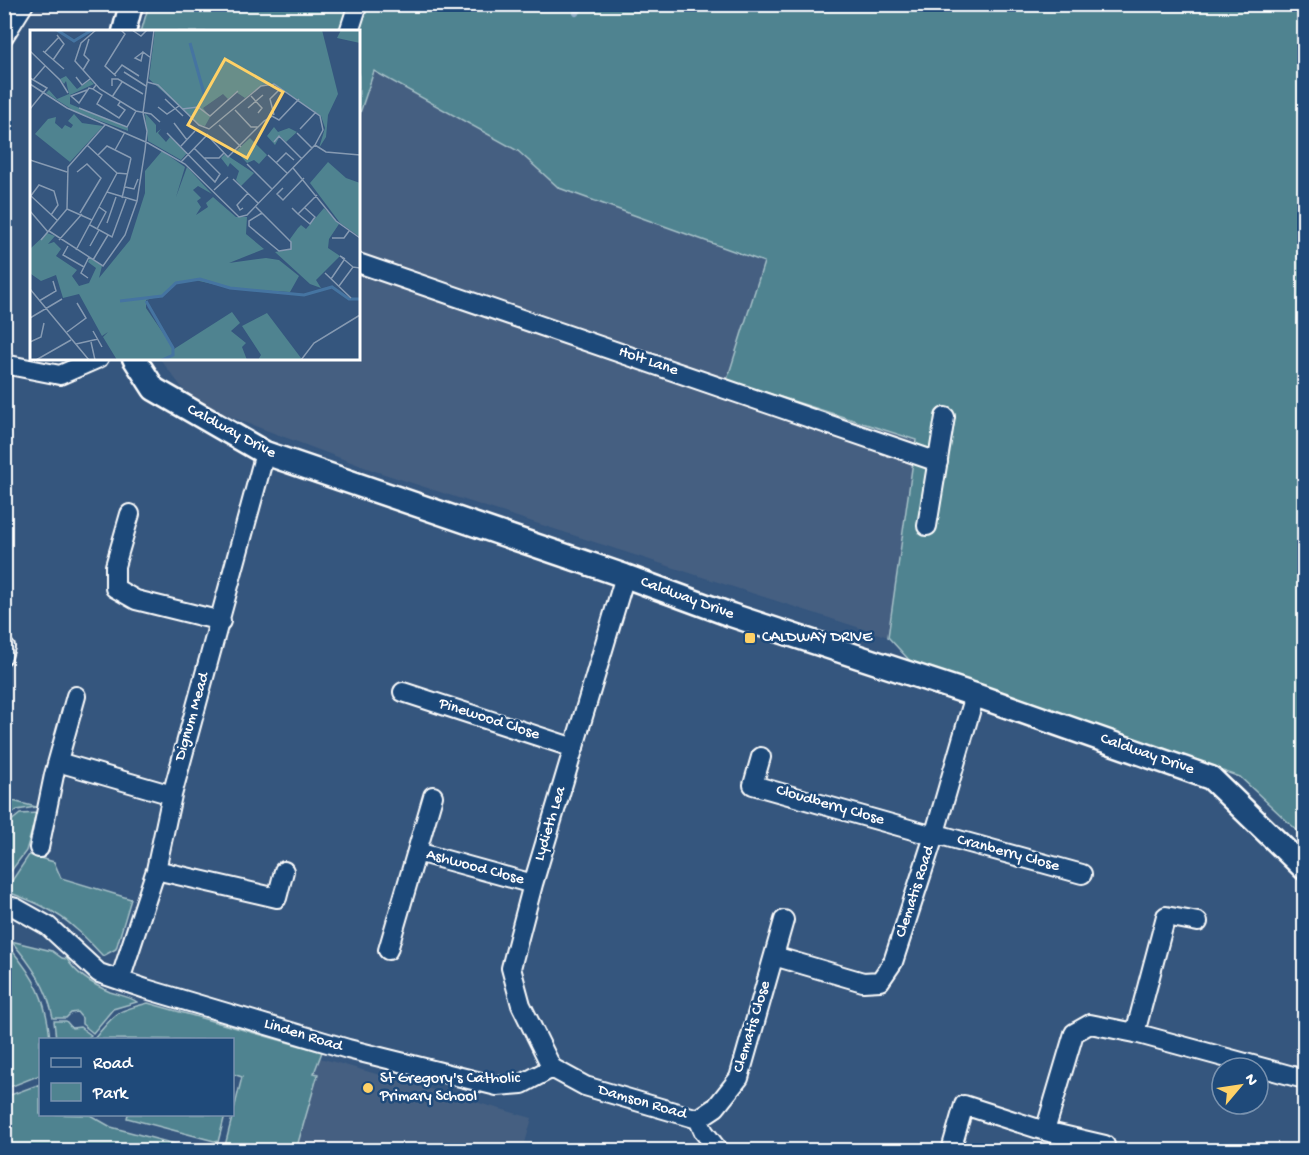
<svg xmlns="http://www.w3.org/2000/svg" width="1309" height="1155" font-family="'Gochi Hand',sans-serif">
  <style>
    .built { fill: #455f81 }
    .green { fill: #4f8390; stroke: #a7c1c8; stroke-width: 1.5 }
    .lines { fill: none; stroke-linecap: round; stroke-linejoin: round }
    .stream { stroke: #8facc7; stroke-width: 6 }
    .pedestrian-casing { stroke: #fff; stroke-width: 18 }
    .minor-casing { stroke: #fff; stroke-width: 22 }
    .tertiary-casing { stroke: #fff; stroke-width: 27 }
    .pedestrian { stroke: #1f4a7a; stroke-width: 14 }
    .minor { stroke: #1f4a7a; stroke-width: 18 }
    .tertiary { stroke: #1f4a7a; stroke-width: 22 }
    .poi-dot { fill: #ffd166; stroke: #1f4a7a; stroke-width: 2 }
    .labels { text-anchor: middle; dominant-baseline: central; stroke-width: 5; stroke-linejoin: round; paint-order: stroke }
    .street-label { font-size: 16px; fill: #fff; stroke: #1f4a7a }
    .poi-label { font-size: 16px; fill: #fff; stroke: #1f4a7a; text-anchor: start }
    .inset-river { fill: none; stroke: #4574a1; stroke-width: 3 }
    .inset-road { fill: none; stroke: #869ab2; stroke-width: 1.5 }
    .view { fill: #ffd166; fill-opacity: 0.15; stroke: #ffd166; stroke-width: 3 }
    .inset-edge { fill: none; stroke: #fff; stroke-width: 3 }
  </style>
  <rect width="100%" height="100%" fill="#35567e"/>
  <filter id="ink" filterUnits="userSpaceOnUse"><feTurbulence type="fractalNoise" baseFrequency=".0167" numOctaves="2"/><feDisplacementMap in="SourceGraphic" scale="12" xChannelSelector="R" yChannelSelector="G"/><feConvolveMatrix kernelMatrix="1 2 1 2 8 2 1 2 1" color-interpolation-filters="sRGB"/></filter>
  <g filter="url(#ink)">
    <!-- built -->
    <path class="built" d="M 373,71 L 518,151 L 559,188 L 764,263 L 727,380 L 916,440 L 888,637 L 372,470 L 194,403 L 160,359 L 358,358 L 358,116 Z
      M 320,1058 L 532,1118 L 523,1150 L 292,1150 Z"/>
    <!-- green -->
    <path class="green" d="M 149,4 L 1304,5 L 1304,837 L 1240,777 L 912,663 L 888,637 L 916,440 L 727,380 L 764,262 L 559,188 L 518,151 L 374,71 L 359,116 L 358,32 L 141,32 Z
      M 5,799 L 36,807 L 17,810 L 5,820 Z
      M 37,813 L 26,851 L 5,879 L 5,826 L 20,814 Z
      M 29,855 L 54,862 L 61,878 L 131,899 L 116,949 L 103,956 C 94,947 86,937 76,929 C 56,910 30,900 5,891 Z
      M 11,941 L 52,951 L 62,958 L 67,959 C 76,974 94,985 110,992 C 119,995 131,997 137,1002 L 113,1009 L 93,1033 L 82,1024 L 82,1018 L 77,1012 L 71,1013 L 66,1018 L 53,1018 C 48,988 31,964 11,941 Z
      M 10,948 C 36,979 46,999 50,1039 L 40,1040 L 40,1075 L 5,1089 L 4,968 Z
      M 148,1003 L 322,1052 L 314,1073 L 318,1074 L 296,1150 L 224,1150 L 242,1077 L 233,1074 L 232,1040 L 94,1039 C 116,1013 113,1012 148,1003 Z
      M 54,1021 L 66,1021 L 72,1028 L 80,1027 L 91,1035 L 87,1039 L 56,1039 Z
      M 40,1084 L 40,1114 L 90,1115 L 111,1127 L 197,1150 L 5,1150 L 5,1097 Z
      M 128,1114 L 225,1114 L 225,1115 L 218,1142 L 127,1118 Z"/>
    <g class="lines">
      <!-- stream -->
      <path class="stream" d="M 576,13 L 586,4"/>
      <defs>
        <path id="pedestrian" d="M 4,646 L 7,647 L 4,657"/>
        <path id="minor" d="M 349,32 L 358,4
          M 4,36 L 24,4
          M 358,263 L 938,462
          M 4,364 L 60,375 L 99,358
          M 130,514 L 115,566 L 115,588 L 136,600 L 221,621
          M 927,526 L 945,417
          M 403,692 L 574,748
          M 761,757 L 753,785 L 934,836 L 944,836 L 1082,874
          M 58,762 L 172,795
          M 39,848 L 54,775 L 76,696
          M 417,852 L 533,884
          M 156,870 L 277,898 L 284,871
          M 4,905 L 16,908 L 48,926 L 99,973 L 146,989 L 348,1049 L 497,1086 L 522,1084 L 552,1068
          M 388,950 L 433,796
          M 774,956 L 863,982 L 880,981 L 893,962 L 934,836 L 975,695
          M 120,980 L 156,870 L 172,795 L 265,453
          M 1135,1033 L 1166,916 L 1198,922
          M 552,1068 L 521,1005 L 511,968 L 533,884 L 625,576
          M 552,1068 L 585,1086 L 698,1119 L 704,1132 L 718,1150
          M 698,1119 L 716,1107 L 739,1078 L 784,920
          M 1045,1131 L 1105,1145
          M 951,1150 L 964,1105 L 1045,1131 L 1074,1033 L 1090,1024 L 1135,1033 L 1304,1079"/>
        <path id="tertiary" d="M 124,32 L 131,4
          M 134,358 L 154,389 L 265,453 L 625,576 L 731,615 L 975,695 L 1211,778 L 1304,868"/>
      </defs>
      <!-- pedestrian casing -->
      <use href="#pedestrian" class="pedestrian-casing"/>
      <!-- minor casing -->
      <use href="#minor" class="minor-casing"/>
      <!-- tertiary casing -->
      <use href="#tertiary" class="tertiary-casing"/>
      <!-- pedestrian -->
      <use href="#pedestrian" class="pedestrian"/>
      <!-- minor -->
      <use href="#minor" class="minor"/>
      <!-- tertiary -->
      <use href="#tertiary" class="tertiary"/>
    </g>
  </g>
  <!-- markers -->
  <g class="poi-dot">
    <rect x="744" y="632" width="12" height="12" rx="3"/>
    <circle cx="368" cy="1088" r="6"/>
  </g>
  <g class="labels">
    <!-- street labels -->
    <g class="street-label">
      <text transform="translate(648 362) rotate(19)">Holt Lane</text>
      <text transform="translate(231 432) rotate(28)">Caldway Drive</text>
      <text transform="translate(687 599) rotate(20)">Caldway Drive</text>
      <text transform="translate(193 717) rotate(-74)">Dignum Mead</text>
      <text transform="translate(489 720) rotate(18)">Pinewood Close</text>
      <text transform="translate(1147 755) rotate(19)">Caldway Drive</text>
      <text transform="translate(830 806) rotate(16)">Cloudberry Close</text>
      <text transform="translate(551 824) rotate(-73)">Lydieth Lea</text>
      <text transform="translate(1008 854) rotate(15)">Cranberry Close</text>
      <text transform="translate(475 868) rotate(15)">Ashwood Close</text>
      <text transform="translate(916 892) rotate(-72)">Clematis Road</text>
      <text transform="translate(753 1027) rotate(-73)">Clematis Close</text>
      <text transform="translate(303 1036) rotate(17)">Linden Road</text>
      <text transform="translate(642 1103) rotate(16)">Damson Road</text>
    </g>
    <!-- poi labels -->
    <g class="poi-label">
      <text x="762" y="638">CALDWAY DRIVE</text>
      <text x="380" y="1079">St Gregory's Catholic<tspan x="380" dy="18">Primary School</tspan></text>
    </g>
  </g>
  <!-- overview -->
  <g transform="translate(30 30)">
    <rect width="330" height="330" fill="#35567e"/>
    <path d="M 125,0 L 292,0 L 308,64 L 298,85 L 296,107 L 289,118 L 295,98 L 291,86 L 242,53 L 232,55 L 215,68 L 206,62 L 198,69 L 193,64 L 173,78 L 180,87 L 175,96 L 170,95 L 119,49 ZM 311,0 L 330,0 L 330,13 L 307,8 ZM 36,46 L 47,59 L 60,50 L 64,54 L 40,65 L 40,74 L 98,98 L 98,101 L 46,82 L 16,63 L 19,60 L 27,69 L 39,64 L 36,51 L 34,54 L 30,49 ZM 115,83 L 126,95 L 126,103 L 131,99 L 128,103 L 136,112 L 140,107 L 157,123 L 151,130 L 118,111 ZM 44,84 L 52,93 L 73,96 L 40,132 L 5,104 L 18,89 L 26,87 L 25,93 L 32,99 L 35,95 L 41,98 L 43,95 L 38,91 ZM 244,97 L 248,102 L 259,98 L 267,102 L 256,112 L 250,106 L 245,115 L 237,106 ZM 220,108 L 237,125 L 229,134 L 224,130 L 217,133 L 206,121 ZM 132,121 L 155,137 L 146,167 L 157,137 L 182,164 L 168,156 L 163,160 L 171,168 L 167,171 L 171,177 L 166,185 L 178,177 L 176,173 L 183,167 L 206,187 L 217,187 L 216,204 L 234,219 L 199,233 L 236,228 L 249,230 L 269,246 L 260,262 L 204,259 L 165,250 L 146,253 L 131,266 L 116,270 L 116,278 L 144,319 L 202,282 L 210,293 L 201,301 L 216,313 L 212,317 L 217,330 L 87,330 L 73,307 L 78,302 L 72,306 L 49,264 L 33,268 L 26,245 L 11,251 L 1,244 L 0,219 L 17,203 L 25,206 L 18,214 L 24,212 L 31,219 L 26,226 L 47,240 L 42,246 L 49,256 L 59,253 L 66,238 L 58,232 L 60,228 L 72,236 L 69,248 L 100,210 L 115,163 L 115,141 ZM 195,124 L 224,143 L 211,156 L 206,150 L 209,141 L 200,133 L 198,137 L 191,128 ZM 298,132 L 316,148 L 330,153 L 330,207 L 310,193 L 280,153 ZM 294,178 L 309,194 L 299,209 L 298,218 L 310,226 L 286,250 L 291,258 L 280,254 L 245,222 L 261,219 L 260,209 L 268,198 L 271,195 L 276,199 ZM 237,283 L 271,328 L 271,330 L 228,330 L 231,325 L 212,296 Z" fill="#4f8390"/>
    <path class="inset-river" d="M 27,0 L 44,11 L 62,0M 160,13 L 175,67M 90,271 L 132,266 L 146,253 L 170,249 L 200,258 L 274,265 L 302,257 L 319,269 L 330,269M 116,271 L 143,318 L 143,325 L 132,330"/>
    <path class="inset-road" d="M 66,0 L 51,13 L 45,31 L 70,59 L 106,81 L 121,84 L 130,92M 102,0 L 111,6 L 117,0M 0,21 L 30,50 L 38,63M 13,21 L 34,39M 15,22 L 29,7M 113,22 L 105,28 L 111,31 L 113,22 L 121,28M 23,30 L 34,14 L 27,5M 53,40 L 59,30 L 54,25 L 59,9M 94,42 L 116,56M 84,45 L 92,35 L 109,46M 86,46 L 75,36 L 95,4 L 91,0M 46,47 L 52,55 L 60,49M 0,48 L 17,58 L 0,79M 3,50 L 15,36M 117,52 L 128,55 L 169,95 L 179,99 L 231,56 L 244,54 L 290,86 L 293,100 L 285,115M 0,54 L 37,78 L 118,113 L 155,134 L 209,187 L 217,185 L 285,115 L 296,122 L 330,125M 66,55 L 63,59 L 72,65 L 67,74 L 89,88 L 95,80 L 88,75 L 90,72M 82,56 L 82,49 L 88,49 L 113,64M 57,60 L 41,66 L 49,73 L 59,58 L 63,59M 221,66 L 232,78 L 228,83M 82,67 L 92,52M 135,69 L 153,86M 128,77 L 137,84 L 149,76M 49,78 L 97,97 L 106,81M 218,78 L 233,65M 152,79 L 168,77 L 180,86 L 208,61M 205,80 L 221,97 L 228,97M 244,85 L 240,69 L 251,58M 144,93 L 157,110M 189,95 L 211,117M 270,99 L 286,82M 137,103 L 185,152 L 190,144 L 164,118M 267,103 L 282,118M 177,105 L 198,127 L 234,91 L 242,86 L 249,90 L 269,69M 244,112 L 249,106 L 272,129M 57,115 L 87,143 L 98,144M 151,116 L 165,101M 85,120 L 95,102M 68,125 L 77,116 L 101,128M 238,125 L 257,143M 174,128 L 189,128 L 194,123M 0,130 L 37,142M 151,132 L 178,104M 246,133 L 256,123 L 264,130M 217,134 L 242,159M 263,138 L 306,191 L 330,208M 47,142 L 57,134 L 71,148 L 50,183M 203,149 L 228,173M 95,157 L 104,159 L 108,149M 253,158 L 247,164 L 253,170 L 274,148M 184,160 L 198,147M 77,162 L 107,171M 1,166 L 28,191M 0,167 L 9,155 L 24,161 L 28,175 L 21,185M 92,168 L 101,128M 225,176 L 261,212 L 261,219 L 249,221 L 219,196 L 219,191 L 232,183M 213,178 L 210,180 L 207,175 L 218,163M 262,178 L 268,184 L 287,165M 37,179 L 62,190M 0,181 L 18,202M 268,184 L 280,194 L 285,187 L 275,178M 77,193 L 86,167M 60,195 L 82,207 L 96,169M 67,199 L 76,182 L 69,177M 19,201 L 73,236 L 95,205 L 107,171 L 115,120 L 117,101 L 113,83 L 124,0M 302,208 L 314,208 L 319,201M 11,210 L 37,179 L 38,137 L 75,95M 29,210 L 52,184M 38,216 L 33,225 L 54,237M 60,216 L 69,200M 46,220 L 87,143M 315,229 L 310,226 L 323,237M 63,230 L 78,205M 295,243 L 321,268M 58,248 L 51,243 L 59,227M 301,249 L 314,230M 309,256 L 323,237 L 330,238M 0,259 L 59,330M 9,271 L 26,261 L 23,251M 0,288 L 32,269M 63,301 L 72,317M 37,302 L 56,288 L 47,273M 0,312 L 11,307 L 14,293M 61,312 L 65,330M 46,314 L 68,309M 6,330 L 41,310M 271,330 L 284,313 L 330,285"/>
    <path class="view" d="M 195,29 L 253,62 L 217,128 L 158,95 Z"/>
    <rect width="330" height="330" class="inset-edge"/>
  </g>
  <!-- margin -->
  <rect width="1309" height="1155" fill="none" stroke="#1f4a7a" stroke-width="24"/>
  <rect x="12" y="12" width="1285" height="1131" fill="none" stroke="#fff" stroke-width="2" filter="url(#ink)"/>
  <!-- legend -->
  <rect x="39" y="1038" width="195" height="78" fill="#1f4a7a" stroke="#7992af" stroke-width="1.5"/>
  <rect x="51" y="1058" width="30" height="9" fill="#1f4a7a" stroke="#7992af" stroke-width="1.5"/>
  <text x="93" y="1068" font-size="18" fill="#ffffff">Road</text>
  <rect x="51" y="1083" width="30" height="18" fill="#4f8390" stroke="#7992af" stroke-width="1.5"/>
  <text x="93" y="1098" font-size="18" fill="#ffffff">Park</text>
  <!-- north arrow -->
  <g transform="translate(1240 1086) rotate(61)"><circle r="28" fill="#1f4a7a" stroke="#7992af" stroke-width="1.5"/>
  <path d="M0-4.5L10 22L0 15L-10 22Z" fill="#ffd166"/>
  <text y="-9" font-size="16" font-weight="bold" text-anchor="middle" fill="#ffffff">N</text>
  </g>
</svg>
